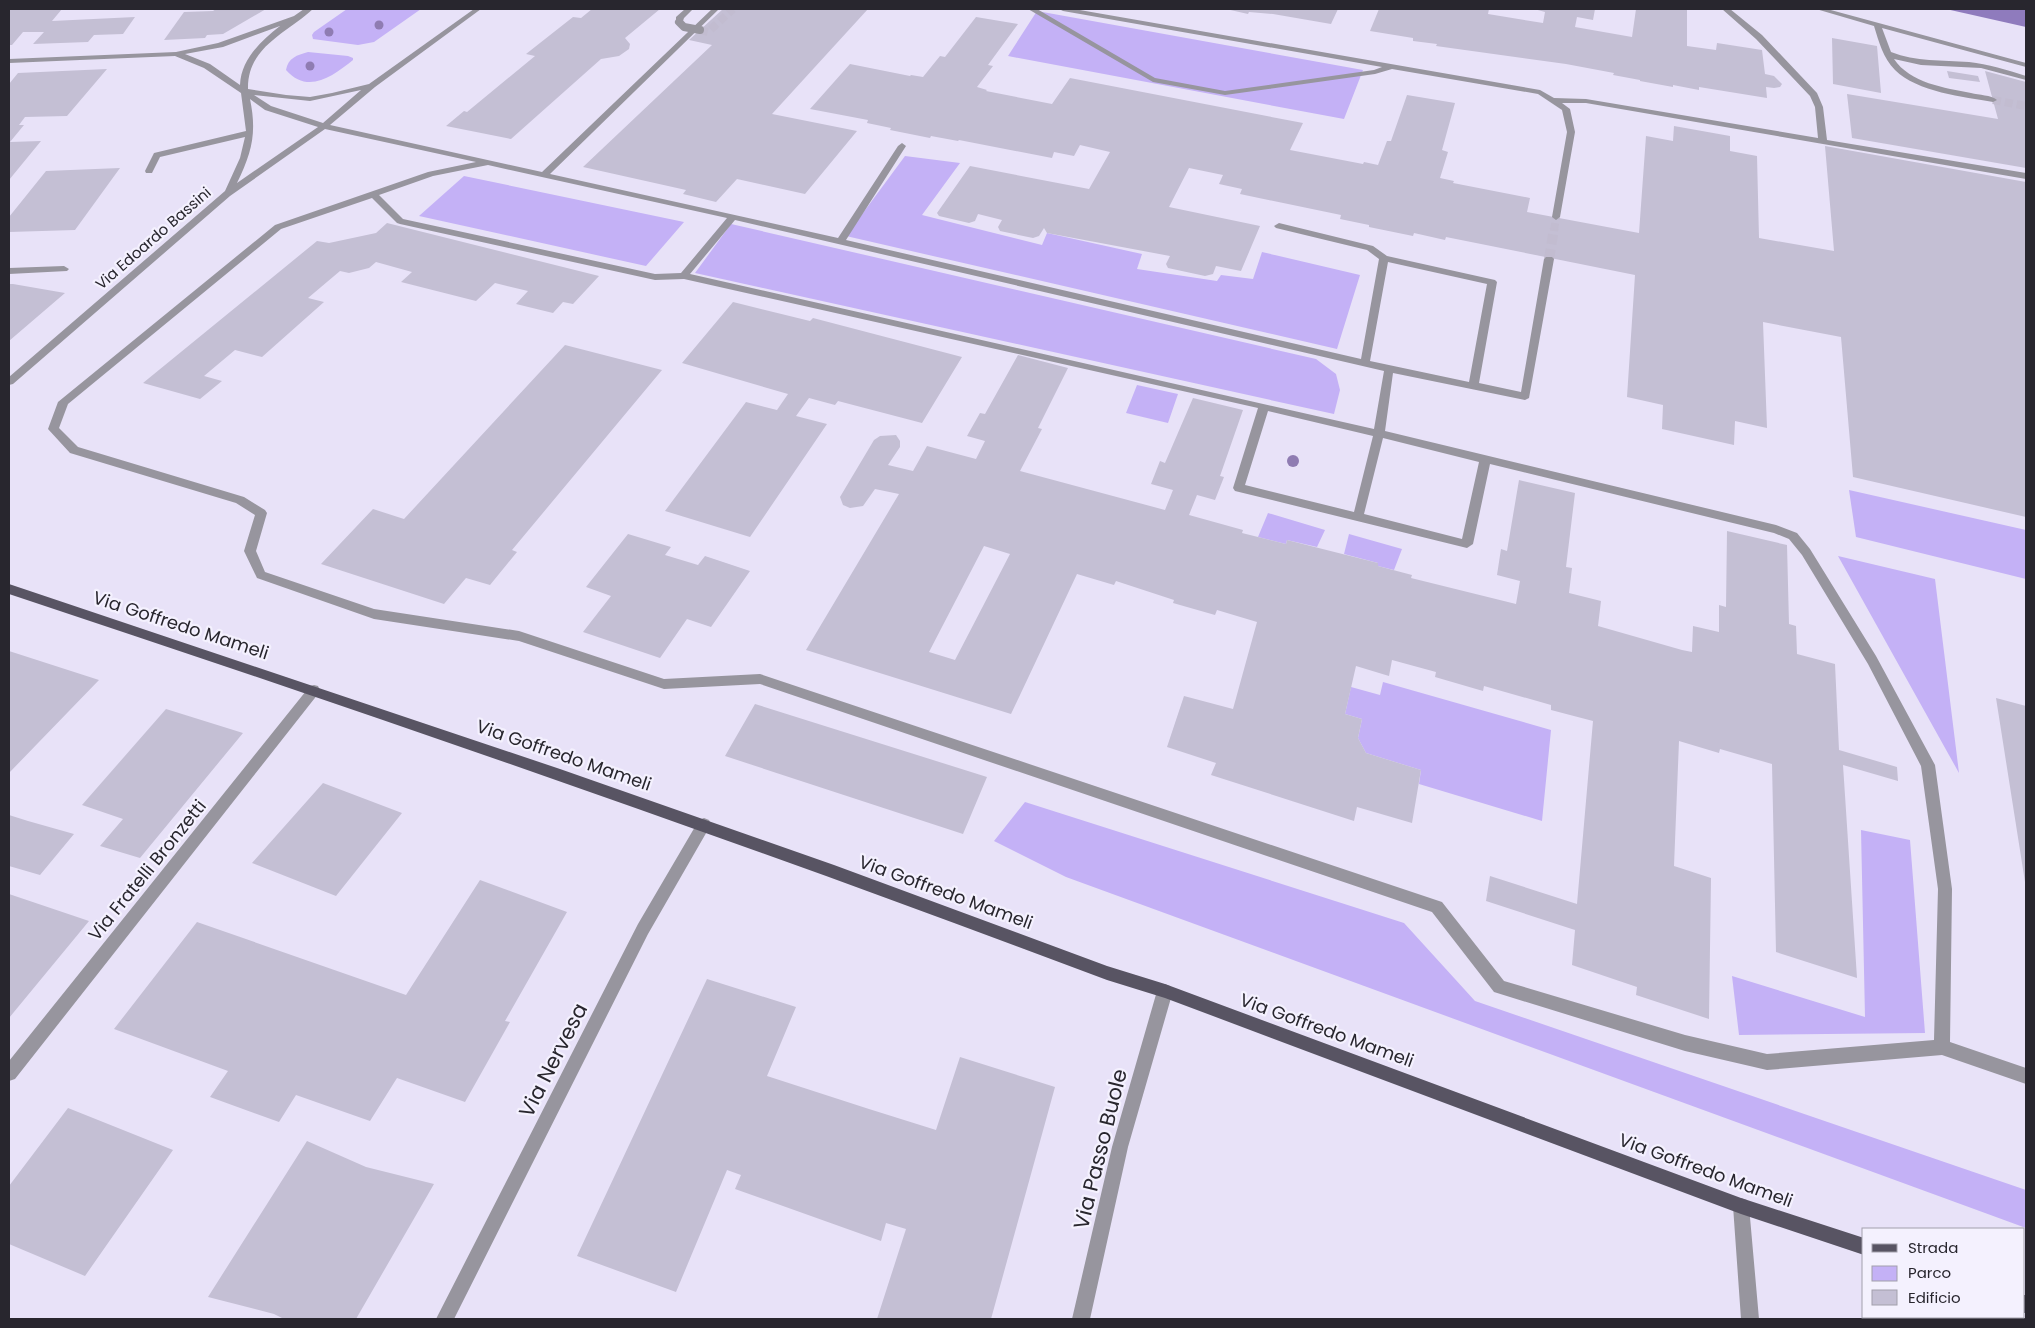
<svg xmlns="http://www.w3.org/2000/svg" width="2035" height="1328" font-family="Poppins,sans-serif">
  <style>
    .green { fill: #c4b1f6 }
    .water { fill: #8f7bbd }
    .building { fill: #c4bfd4; fill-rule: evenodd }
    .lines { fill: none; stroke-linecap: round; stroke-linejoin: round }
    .minor-tunnel-far1 { stroke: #c2bcd0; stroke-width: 8; stroke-dasharray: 8 4; stroke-linecap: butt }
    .minor-tunnel { stroke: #c2bcd0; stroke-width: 10; stroke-dasharray: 10 5; stroke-linecap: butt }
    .minor { fill: #97959e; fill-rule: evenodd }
    .major { fill: #585463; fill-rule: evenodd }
    .minor-bridge { stroke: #97959e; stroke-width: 8 }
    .tree { fill: #8f7cb2 }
    .labels { text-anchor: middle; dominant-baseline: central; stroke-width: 4.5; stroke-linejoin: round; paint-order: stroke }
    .far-street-label { font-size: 15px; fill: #28262e; stroke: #f4f1fe }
    .street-label { font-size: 18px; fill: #28262e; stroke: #f4f1fe }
    .near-street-label { font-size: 21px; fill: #28262e; stroke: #f4f1fe }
  </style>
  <rect width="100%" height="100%" fill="#e8e2f8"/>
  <!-- green -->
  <path class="green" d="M 347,9 L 421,9 L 374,42 L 358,45 L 313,39 L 312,35 L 314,32 Z
    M 1037,11 L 1363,70 L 1344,119 L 1008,56 Z
    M 308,52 L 348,56 L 353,58 L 353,60 C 333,76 308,95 286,70 C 288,58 297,55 308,52 Z
    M 905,156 L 960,163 L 922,215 L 1042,245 L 1047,233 L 1142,254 L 1137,269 L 1217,281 L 1221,275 L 1253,279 L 1262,252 L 1360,275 L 1337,349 L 846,236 Z
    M 464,176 L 684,222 L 646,266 L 419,216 Z
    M 731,224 L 1316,359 L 1336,374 L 1340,390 L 1334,414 L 695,273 Z
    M 1137,385 L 1178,394 L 1168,423 L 1126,413 Z
    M 1849,490 L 2026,530 L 2026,579 L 1856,537 Z
    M 1268,513 L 1325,530 L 1317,547 L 1287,540 L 1286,544 L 1258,537 Z
    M 1349,534 L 1402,549 L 1394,570 L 1378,566 L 1378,563 L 1344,554 Z
    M 1838,556 L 1935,579 L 1959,773 Z
    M 1383,682 L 1551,730 L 1542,821 L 1419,784 L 1421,770 L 1366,753 L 1358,738 L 1362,719 L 1345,714 L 1351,687 L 1380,695 Z
    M 1025,802 L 1404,923 L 1475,1001 L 2026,1190 L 2026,1228 L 1066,877 L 994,841 Z
    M 1861,830 L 1910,840 L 1925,1033 L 1739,1035 L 1732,976 L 1865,1017 Z"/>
  <!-- water -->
  <path class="water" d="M 1946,9 L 2026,9 L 2026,27 Z"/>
  <!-- building -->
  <path class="building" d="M 9,9 L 62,9 L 52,21 L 135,17 L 123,34 L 94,35 L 88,42 L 33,44 L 44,32 L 23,32 L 12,45 L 9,45 Z
    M 216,9 L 266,9 L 223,34 L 207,35 L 205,38 L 164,40 L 184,12 L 213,11 Z
    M 592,9 L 660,9 L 625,38 L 630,44 L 629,49 L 619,56 L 601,59 L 511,139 L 446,126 L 464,111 L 467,112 L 535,56 L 526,54 L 573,17 L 581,18 Z
    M 723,9 L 868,9 L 772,114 L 857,131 L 805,194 L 737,179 L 716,202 L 683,194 L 686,190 L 583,167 L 712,45 L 689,40 Z
    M 1226,9 L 1338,9 L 1331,24 L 1273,14 L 1249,12 L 1248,14 Z
    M 1379,9 L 1489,9 L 1488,14 L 1543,23 L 1545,12 L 1534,9 L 1595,9 L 1593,20 L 1577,17 L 1575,27 L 1632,37 L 1636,9 L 1687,9 L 1687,46 L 1716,50 L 1717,43 L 1762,50 L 1765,74 L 1774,76 L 1782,84 L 1780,87 L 1774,88 L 1766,87 L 1767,98 L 1699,87 L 1699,90 L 1673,85 L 1673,87 L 1640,81 L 1640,80 L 1613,75 L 1614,73 L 1566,64 L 1436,46 L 1437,44 L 1413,41 L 1413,38 L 1370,31 Z
    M 976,17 L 1018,24 L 988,65 L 993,66 L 977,87 L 987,90 L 986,91 L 1052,104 L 1070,78 L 1303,123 L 1290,150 L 1363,164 L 1364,162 L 1378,165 L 1387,141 L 1391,141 L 1407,95 L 1455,103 L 1442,150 L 1448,152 L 1440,178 L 1454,181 L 1453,183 L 1530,198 L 1527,212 L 1639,233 L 1646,136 L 1673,141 L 1674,126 L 1730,136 L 1730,151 L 1757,156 L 1759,238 L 1834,251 L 1825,146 L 2026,182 L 2026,517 L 1853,477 L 1841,337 L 1763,322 L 1767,428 L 1735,421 L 1734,445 L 1662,429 L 1663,405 L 1627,397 L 1635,275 L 1446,237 L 1445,240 L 1414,233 L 1413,236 L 1369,227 L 1369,225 L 1340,219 L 1341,215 L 1240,194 L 1242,189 L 1219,184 L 1223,175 L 1189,168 L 1169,207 L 1260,226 L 1241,271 L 1216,266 L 1213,274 L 1205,276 L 1168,268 L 1166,264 L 1170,256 L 1047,233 L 1044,228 L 1039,236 L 1033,238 L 1000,231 L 998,227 L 1002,220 L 978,214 L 975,221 L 969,223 L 939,216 L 937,213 L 970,166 L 1089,189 L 1110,152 L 1080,145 L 1074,156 L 1054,152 L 1052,158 L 959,140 L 958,141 L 931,136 L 930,138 L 890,130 L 891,128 L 867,123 L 868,120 L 810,109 L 850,64 L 910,76 L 911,75 L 923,77 L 940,56 L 945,57 Z
    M 1832,38 L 1877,46 L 1881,93 L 1833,84 Z
    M 107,69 L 67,116 L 25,117 L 19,125 L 24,125 L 10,142 L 41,141 L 9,180 L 9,84 L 18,73 Z
    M 1947,71 L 1978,76 L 1980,82 L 1949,78 Z
    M 1985,71 L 2026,82 L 2026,168 L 1852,138 L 1847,94 L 1998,119 Z
    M 120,168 L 75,230 L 9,232 L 9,217 L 46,171 Z
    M 387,223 L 599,276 L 573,304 L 563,302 L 553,313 L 516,304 L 528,291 L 495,283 L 476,301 L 401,282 L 412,272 L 376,262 L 369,268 L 349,273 L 340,271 L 308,298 L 324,302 L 262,357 L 235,350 L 204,376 L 222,381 L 200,399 L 143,383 L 317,241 L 329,243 L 376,233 Z
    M 9,284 L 13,284 L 65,293 L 9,341 Z
    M 733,302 L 810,321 L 813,318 L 962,357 L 922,423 L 838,401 L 835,405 L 809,398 L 796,416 L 827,424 L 750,537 L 665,511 L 746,402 L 777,410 L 788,394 L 682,363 Z
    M 565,345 L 662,370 L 512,550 L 517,552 L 490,585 L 466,578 L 444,604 L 321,564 L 373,509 L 404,519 Z
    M 1018,355 L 1068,368 L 1038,428 L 1042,429 L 1020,471 L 1165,510 L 1173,490 L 1151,484 L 1160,461 L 1165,463 L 1193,398 L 1243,410 L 1220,476 L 1224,477 L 1215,500 L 1197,495 L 1189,515 L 1243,530 L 1242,533 L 1286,544 L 1287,540 L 1378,563 L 1378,566 L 1412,575 L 1411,578 L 1516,604 L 1520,581 L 1497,575 L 1501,549 L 1507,551 L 1519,480 L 1575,493 L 1566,567 L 1572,568 L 1569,593 L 1601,601 L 1598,626 L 1682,650 L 1692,652 L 1693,626 L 1719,632 L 1719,605 L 1726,607 L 1727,531 L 1787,545 L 1789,624 L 1796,626 L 1797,654 L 1835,664 L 1839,750 L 1897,767 L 1898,781 L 1843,765 L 1857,978 L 1776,952 L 1772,764 L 1720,749 L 1719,753 L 1679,741 L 1674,866 L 1711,878 L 1709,1019 L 1636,995 L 1637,987 L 1572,965 L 1575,930 L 1486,901 L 1490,876 L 1577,904 L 1593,721 L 1551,710 L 1551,705 L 1484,686 L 1483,691 L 1435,677 L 1436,672 L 1392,660 L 1389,676 L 1356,666 L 1345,714 L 1362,719 L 1358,738 L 1366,753 L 1421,770 L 1412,823 L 1357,807 L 1354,821 L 1211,775 L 1216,763 L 1167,747 L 1184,696 L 1233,709 L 1257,622 L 1217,610 L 1215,615 L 1173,603 L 1174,600 L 1116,581 L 1114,585 L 1077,574 L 1011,714 L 806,650 L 899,494 L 875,489 L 863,506 L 850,508 L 843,505 L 840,497 L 874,440 L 880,436 L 896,435 L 900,441 L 900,447 L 888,465 L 913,471 L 927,446 L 976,459 L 985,441 L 967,436 L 980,413 L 985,414 ZM 984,546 L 1010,554 L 955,660 L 929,652 Z
    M 628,534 L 671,547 L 665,555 L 698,565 L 705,556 L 750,571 L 711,627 L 687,619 L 660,658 L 583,632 L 611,596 L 586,587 Z
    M 9,651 L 99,680 L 9,773 Z
    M 1996,698 L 2026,706 L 2026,882 L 2025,882 Z
    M 755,704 L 987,777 L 963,834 L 725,756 Z
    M 166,709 L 243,733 L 140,858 L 100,846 L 123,819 L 82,805 Z
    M 323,783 L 402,813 L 336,896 L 252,863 Z
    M 9,815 L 28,821 L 74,834 L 40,875 L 9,866 Z
    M 480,880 L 567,912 L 505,1021 L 510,1022 L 465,1102 L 397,1078 L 370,1121 L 296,1095 L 279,1122 L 210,1097 L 228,1071 L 114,1029 L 197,922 L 406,995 Z
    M 9,894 L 89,921 L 9,1018 Z
    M 707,979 L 796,1007 L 767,1076 L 869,1109 L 936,1130 L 960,1057 L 1055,1087 L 991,1319 L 877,1319 L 906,1229 L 886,1223 L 881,1241 L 735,1189 L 741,1175 L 727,1170 L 676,1292 L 577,1256 Z
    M 68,1108 L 173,1150 L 85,1276 L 9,1244 L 9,1186 Z
    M 307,1141 L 366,1167 L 434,1184 L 356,1319 L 284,1319 L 274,1314 L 208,1297 Z"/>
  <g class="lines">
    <!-- minor-tunnel-far1 -->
    <path class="minor-tunnel-far1" d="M 700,30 L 708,32 L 733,9
      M 1993,100 L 2026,106
      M 1554,231 L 1556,217"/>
    <!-- minor-tunnel -->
    <path class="minor-tunnel" d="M 1549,259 L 1554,229"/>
    <!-- minor -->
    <path class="minor" d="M 304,9 L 313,9 C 287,33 247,47 248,89 L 286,95 L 310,97 L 332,93 L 369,84 L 474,9 L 481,9 L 375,87 L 330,125 L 542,172 L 712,9 L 719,9 L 550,174 L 838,238 L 898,146 L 902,143 L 906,146 L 846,240 L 1361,359 L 1379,259 L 1367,250 L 1276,228 L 1274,226 L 1279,223 L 1373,246 L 1387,256 L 1495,280 L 1497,282 L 1479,383 L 1521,392 L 1544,259 L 1546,257 L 1552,257 L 1554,259 L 1529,398 L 1525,400 L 1393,373 L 1385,431 L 1776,525 L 1797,533 L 1810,549 L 1876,656 L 1935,765 L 1952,889 L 1950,1042 L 2026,1068 L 2026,1084 L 1942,1055 L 1767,1070 L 1685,1051 L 1494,992 L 1432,912 L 760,684 L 664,689 L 519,641 L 374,619 L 257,578 L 244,551 L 255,515 L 236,503 L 70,453 L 48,429 L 58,402 L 275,225 L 428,172 L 476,162 L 325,129 L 230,196 L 13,384 L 9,385 L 9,377 L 225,191 L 240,158 L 245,137 L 160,157 L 152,173 L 146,173 L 145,171 L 154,153 L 246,131 L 241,93 L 204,68 L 175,56 L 9,63 L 9,59 L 176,52 L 218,43 L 294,16 ZM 280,26 C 261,41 241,59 240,85 L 210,64 L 185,54 L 223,47 ZM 361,90 L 323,123 L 271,106 L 254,95 L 310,101 ZM 250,99 L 265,110 L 318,127 L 237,183 C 252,152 257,133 250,99 ZM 488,165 L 727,218 L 681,273 L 655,274 L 403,219 L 379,195 L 433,176 ZM 372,198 L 397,223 L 400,224 L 655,280 L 684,279 L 1258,408 L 1233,488 L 1235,491 L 1467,548 L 1473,544 L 1490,464 L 1774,533 L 1789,539 L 1802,555 L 1868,664 L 1921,766 L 1938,889 L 1934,1040 L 1767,1054 L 1685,1035 L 1504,981 L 1442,902 L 760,674 L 664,679 L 519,631 L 374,609 L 265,572 L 256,551 L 267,513 L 265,510 L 244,497 L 78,447 L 59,428 L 68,404 L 281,229 ZM 735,220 L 1384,371 L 1374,429 L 690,274 ZM 1388,262 L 1487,284 L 1469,382 L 1370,361 ZM 1268,411 L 1373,436 L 1354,512 L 1245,485 ZM 1383,438 L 1479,462 L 1462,539 L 1364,514 Z
      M 685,9 L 693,9 L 684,18 L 682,24 L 676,24 L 676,17 Z
      M 1028,9 L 1037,9 L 1155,78 L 1225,91 L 1374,70 L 1382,67 L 1063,11 L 1059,9 L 1074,9 L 1540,90 L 1554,98 L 1586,99 L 1818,138 L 1815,107 L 1810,96 L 1756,39 L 1722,9 L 1730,9 L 1762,35 L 1817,93 L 1823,107 L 1827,140 L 2026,173 L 2026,179 L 1586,103 L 1562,103 L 1570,109 L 1575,132 L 1560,217 L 1556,220 L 1552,217 L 1567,132 L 1562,110 L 1538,94 L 1392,69 L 1375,74 L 1225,95 L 1153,82 Z
      M 1816,9 L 1827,9 L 2026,63 L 2026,67 L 1882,28 L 1891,52 C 1916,62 1942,60 1969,62 C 1988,64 2007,70 2026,76 L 2026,80 L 1981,68 L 1921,65 L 1894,59 C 1910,83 1945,88 1971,93 C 1979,95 1991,95 1997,100 L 1993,102 C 1964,97 1917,92 1895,70 C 1883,58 1879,42 1874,26 Z
      M 64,266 L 69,269 L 67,271 L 9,274 L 9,268 Z
      M 314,685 L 318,686 L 320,690 L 318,694 L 15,1079 L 9,1081 L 9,1061 L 310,686 Z
      M 704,818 L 709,820 L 711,824 L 709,828 L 648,934 L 454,1319 L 436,1319 L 638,924 L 699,820 Z
      M 1165,984 L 1170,986 L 1173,991 L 1128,1147 L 1090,1319 L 1072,1319 L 1112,1147 L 1157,991 L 1160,986 Z
      M 1741,1198 L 1747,1200 L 1749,1206 L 1759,1319 L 1741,1319 L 1733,1206 L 1735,1200 Z"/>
    <!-- major -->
    <path class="major" d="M 9,584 L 560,769 L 834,865 L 1107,966 L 1165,984 L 1741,1198 L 1864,1238 L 1864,1255 L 1741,1214 L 1165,998 L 1107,980 C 744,843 377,716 9,594 Z
      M 2024,1295 L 2026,1295 L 2026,1313 L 2024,1313 Z"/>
    <!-- minor-bridge -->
    <path class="minor-bridge" d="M 679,22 L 684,27 L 700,30"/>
  </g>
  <!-- trees -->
  <g class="tree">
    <circle cx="379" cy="25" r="4.5"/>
    <circle cx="329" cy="32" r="4.5"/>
    <circle cx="310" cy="66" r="4.5"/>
    <circle cx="1293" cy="461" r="6"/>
  </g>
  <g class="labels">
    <!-- far-street labels -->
    <g class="far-street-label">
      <text transform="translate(153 238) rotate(-41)">Via Edoardo Bassini</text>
    </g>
    <!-- street labels -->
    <g class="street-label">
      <text transform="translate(181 625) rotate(18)">Via Goffredo Mameli</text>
      <text transform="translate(564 755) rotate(19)">Via Goffredo Mameli</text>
      <text transform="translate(147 870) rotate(-51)">Via Fratelli Bronzetti</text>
      <text transform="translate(946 892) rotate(20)">Via Goffredo Mameli</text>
      <text transform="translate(1327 1030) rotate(20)">Via Goffredo Mameli</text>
      <text transform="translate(1706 1170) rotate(20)">Via Goffredo Mameli</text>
    </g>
    <!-- near-street labels -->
    <g class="near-street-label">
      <text transform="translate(553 1060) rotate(-63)">Via Nervesa</text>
      <text transform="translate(1100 1149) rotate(-76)">Via Passo Buole</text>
    </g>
  </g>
  <!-- border -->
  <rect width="2035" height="1328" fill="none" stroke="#28262e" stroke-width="20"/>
  <!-- legend -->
  <rect x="1862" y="1228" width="162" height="90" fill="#f4f1fe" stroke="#a2a0ab"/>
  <rect x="1872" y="1244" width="25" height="8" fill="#585463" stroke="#a2a0ab"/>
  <text x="1908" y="1253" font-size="15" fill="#28262e">Strada</text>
  <rect x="1872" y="1266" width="25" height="15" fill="#c4b1f6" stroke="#a2a0ab"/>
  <text x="1908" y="1278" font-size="15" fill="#28262e">Parco</text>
  <rect x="1872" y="1290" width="25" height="15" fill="#c4bfd4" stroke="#a2a0ab"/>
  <text x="1908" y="1303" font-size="15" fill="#28262e">Edificio</text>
</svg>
